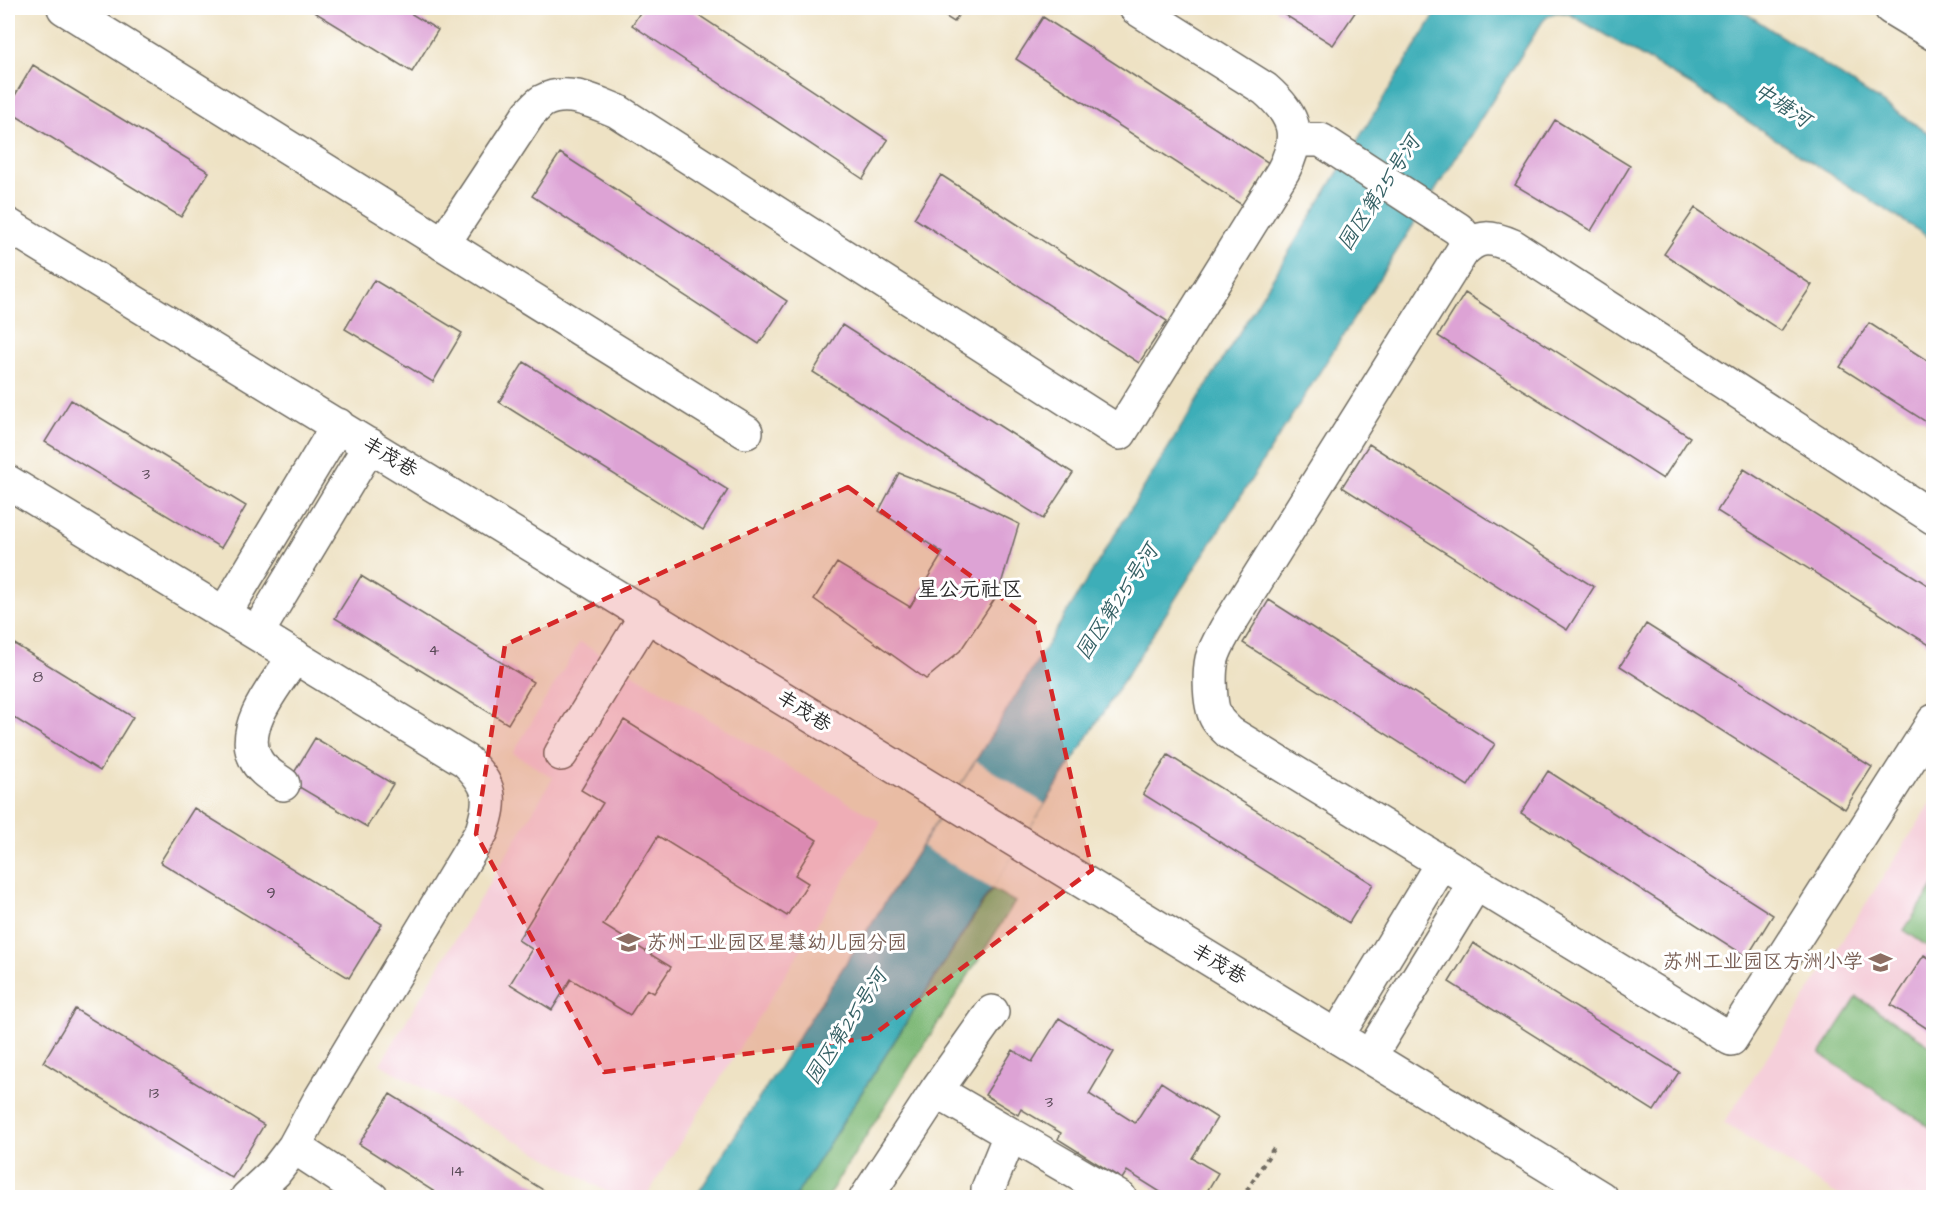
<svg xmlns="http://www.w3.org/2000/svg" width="1941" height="1205" font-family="'Architects Daughter','LXGW WenKai TC',sans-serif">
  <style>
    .built { fill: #f5cfda }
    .forest { fill: #7fb978; stroke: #557252; stroke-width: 1.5 }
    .water { fill: #3eaeb8; stroke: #346c72; stroke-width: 1.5 }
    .pier { fill: #eee2c4 }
    .building { fill: #dda3d5 }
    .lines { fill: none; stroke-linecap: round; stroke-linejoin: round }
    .minor-casing { stroke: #6f6b61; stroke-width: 36 }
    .major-casing { stroke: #6f6b61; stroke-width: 36 }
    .path { stroke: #6f6b61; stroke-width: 4; stroke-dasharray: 4.5 4.5; stroke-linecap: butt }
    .minor { stroke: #fff; stroke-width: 33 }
    .major { stroke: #fff; stroke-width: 33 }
    .marked { fill: #d62828; fill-opacity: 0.2; stroke: #d62828; stroke-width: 4.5; stroke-dasharray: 12 8; stroke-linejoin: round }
    .labels { text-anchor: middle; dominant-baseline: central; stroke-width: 6; stroke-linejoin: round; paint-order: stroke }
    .number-label { font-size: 16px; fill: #584956 }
    .street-label { font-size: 20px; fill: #2b2b2b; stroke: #fff }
    .education-label { font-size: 20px; fill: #785e54; stroke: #fff; text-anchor: start }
    .water-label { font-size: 21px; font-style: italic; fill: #335f63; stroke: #fff }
    .neighbourhood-label { font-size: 21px; fill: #2b2b2b; stroke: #fff }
  </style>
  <rect width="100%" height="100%" fill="#fff"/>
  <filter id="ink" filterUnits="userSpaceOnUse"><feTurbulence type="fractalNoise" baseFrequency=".0167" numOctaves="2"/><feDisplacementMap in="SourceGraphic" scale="12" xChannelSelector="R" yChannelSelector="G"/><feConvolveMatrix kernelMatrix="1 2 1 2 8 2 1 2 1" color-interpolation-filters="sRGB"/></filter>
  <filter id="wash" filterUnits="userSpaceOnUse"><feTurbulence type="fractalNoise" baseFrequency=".008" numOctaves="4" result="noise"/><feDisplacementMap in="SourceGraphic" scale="24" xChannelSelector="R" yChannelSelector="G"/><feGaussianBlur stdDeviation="1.35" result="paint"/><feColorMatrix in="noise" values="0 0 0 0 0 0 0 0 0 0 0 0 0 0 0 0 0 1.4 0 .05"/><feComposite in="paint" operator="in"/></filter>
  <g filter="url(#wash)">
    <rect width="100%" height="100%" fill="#eee2c4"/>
    <!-- built -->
    <path class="built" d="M 580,642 L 881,822 L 646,1197 L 616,1197 L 380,1064 L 553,778 L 513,753 Z
      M 1933,800 L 1933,1197 L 1841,1197 L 1724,1123 Z"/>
    <!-- forest -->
    <path class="forest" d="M 1933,887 L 1933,950 L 1904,930 Z
      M 992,889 L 1015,902 L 827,1197 L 795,1197 Z
      M 1857,997 L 1933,1047 L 1933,1129 L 1820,1054 Z"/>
    <!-- water -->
    <path class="water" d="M 1439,8 L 1738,8 L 1933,136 L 1933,240 L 1691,85 L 1573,16 C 1561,11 1552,11 1543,21 L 795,1197 L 695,1198 L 970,770 Z"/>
    <!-- pier -->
    <path class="pier" d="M 976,761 L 1045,804 L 992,889 L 922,846 Z"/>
    <g id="blocks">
      <!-- building -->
      <path class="building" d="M 308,8 L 402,8 L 438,30 L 412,72 Z
        M 643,8 L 688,8 L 888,140 L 863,179 L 632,25 Z
        M 932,8 L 963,8 L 954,22 Z
        M 1274,8 L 1358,8 L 1333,45 Z
        M 1043,17 L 1269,163 L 1242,205 L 1016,59 Z
        M 33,65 L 209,172 L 181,217 L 8,111 L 8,107 Z
        M 1555,120 L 1630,166 L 1591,231 L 1515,185 Z
        M 560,153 L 787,301 L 759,344 L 532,196 Z
        M 941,175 L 1167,321 L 1139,363 L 914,218 Z
        M 1695,208 L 1812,285 L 1781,331 L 1664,254 Z
        M 374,280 L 462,333 L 433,382 L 345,329 Z
        M 1465,293 L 1690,437 L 1663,479 L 1438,336 Z
        M 1869,323 L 1934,365 L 1934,427 L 1840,367 Z
        M 842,325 L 1073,473 L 1043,519 L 813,372 Z
        M 524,362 L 728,490 L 703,530 L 499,402 Z
        M 71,400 L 246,506 L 221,548 L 45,442 Z
        M 1369,444 L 1594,587 L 1567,630 L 1342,487 Z
        M 1744,469 L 1934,589 L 1934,648 L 1717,511 Z
        M 899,473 L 972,501 L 1019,524 L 998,594 L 960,651 L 926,679 L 814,599 L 837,563 L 910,607 L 943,553 L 879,511 Z
        M 361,576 L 533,682 L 508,724 L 335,618 Z
        M 1269,600 L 1495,744 L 1468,786 L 1243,643 Z
        M 1646,624 L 1872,767 L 1845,809 L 1620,666 Z
        M 8,640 L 133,717 L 100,771 L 8,714 Z
        M 624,720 L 817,840 L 795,875 L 808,883 L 787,916 L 658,836 L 603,925 L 671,967 L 654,993 L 647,989 L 630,1015 L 571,979 L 552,1010 L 510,984 L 532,949 L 518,940 L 603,803 L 581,790 Z
        M 315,738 L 393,784 L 367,827 L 289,781 Z
        M 1168,755 L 1373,884 L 1349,923 L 1143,794 Z
        M 1548,771 L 1773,915 L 1747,957 L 1521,813 Z
        M 194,808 L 382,924 L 349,978 L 160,862 Z
        M 1473,943 L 1679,1072 L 1654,1111 L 1449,982 Z
        M 1924,955 L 1934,961 L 1934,1033 L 1891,1005 Z
        M 75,1009 L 264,1125 L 232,1178 L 43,1062 Z
        M 1059,1018 L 1114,1052 L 1089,1094 L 1135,1123 L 1161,1082 L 1217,1118 L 1192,1158 L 1218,1173 L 1203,1198 L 1159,1198 L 1162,1193 L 1127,1171 L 1122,1179 L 1058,1139 L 1061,1133 L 1021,1109 L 1018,1115 L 985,1095 L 1013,1050 L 1032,1062 Z
        M 390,1094 L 556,1198 L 444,1198 L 359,1144 Z"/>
    </g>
  </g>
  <g filter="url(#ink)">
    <use href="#blocks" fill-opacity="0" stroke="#6f6b61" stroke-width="1.5"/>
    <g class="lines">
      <defs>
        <path id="minor" d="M 64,8 L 746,432
          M 1294,140 L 1321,140 L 1458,229 L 1470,243
          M 8,225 L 1601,1198
          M 443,244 L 529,114 C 533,110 538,104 543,101 C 567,88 595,102 617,111 L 1120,433 L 1283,171 C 1302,135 1295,115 1265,89 L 1136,8
          M 8,482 L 466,761 C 491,786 493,797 482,831 L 319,1101 L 294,1147 L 275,1172 L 247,1198
          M 1934,518 L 1513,246 C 1492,237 1479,234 1462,252 L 1226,629 C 1221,638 1215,648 1212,659 C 1209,673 1209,707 1217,719 C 1220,724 1226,729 1230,733 L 1731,1039 L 1934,721
          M 224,614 L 338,425
          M 257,633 L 370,445
          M 561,754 L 647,614
          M 283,784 C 273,777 260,770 255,758 C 239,726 278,682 295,656
          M 1337,1036 L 1442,863
          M 1370,1056 L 1476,883
          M 936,1091 L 992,1012
          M 294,1147 L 372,1198
          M 866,1198 L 936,1091 L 1120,1198
          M 988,1198 L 988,1189 L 1010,1135"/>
        <path id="major" d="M 1891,8 L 1934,34"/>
      </defs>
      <!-- minor casing -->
      <use href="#minor" class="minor-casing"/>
      <!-- major casing -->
      <use href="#major" class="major-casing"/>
      <!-- path -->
      <path class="path" d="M 1242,1198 L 1275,1146"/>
      <!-- minor -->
      <use href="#minor" class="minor"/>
      <!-- major -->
      <use href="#major" class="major"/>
    </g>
  </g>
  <!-- marked area -->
  <path class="marked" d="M 848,487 L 1036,623 L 1092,870 L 869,1038 L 604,1072 L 476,834 L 505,645 Z"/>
  <!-- icons -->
  <defs>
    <symbol id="school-bare" viewBox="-9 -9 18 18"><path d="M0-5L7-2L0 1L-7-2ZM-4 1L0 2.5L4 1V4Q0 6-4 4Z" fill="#8d6e63" stroke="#fff" stroke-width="2.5" paint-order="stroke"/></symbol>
  </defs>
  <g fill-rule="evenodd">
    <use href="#school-bare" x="612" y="926" width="33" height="33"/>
    <use href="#school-bare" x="1864" y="946" width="33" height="33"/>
  </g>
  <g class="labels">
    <!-- number labels -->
    <g class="number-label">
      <text x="146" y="474">3</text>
      <text x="434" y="650">4</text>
      <text x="38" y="677">8</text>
      <text x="271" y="893">9</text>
      <text x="154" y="1093">13</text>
      <text x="1049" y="1102">3</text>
      <text x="458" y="1171">14</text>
    </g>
    <!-- street labels -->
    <g class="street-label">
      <text transform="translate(390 457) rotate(31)">丰茂巷</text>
      <text transform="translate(804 711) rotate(32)">丰茂巷</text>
      <text transform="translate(1219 964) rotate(31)">丰茂巷</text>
    </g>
    <!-- education labels -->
    <g class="education-label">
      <text x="647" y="943">苏州工业园区星慧幼儿园分园</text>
      <text x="1863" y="962" text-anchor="end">苏州工业园区方洲小学</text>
    </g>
    <!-- water labels -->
    <g class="water-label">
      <text transform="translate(1782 105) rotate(33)">中塘河</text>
      <text transform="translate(1379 193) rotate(-57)">园区第25号河</text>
      <text transform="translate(1117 602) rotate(-57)">园区第25号河</text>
      <text transform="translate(846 1027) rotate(-57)">园区第25号河</text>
    </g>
    <!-- neighbourhood labels -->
    <g class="neighbourhood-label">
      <text x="970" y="589">星公元社区</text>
    </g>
  </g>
  <!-- margin -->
  <rect width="1941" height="1205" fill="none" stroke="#fff" stroke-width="30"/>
</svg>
